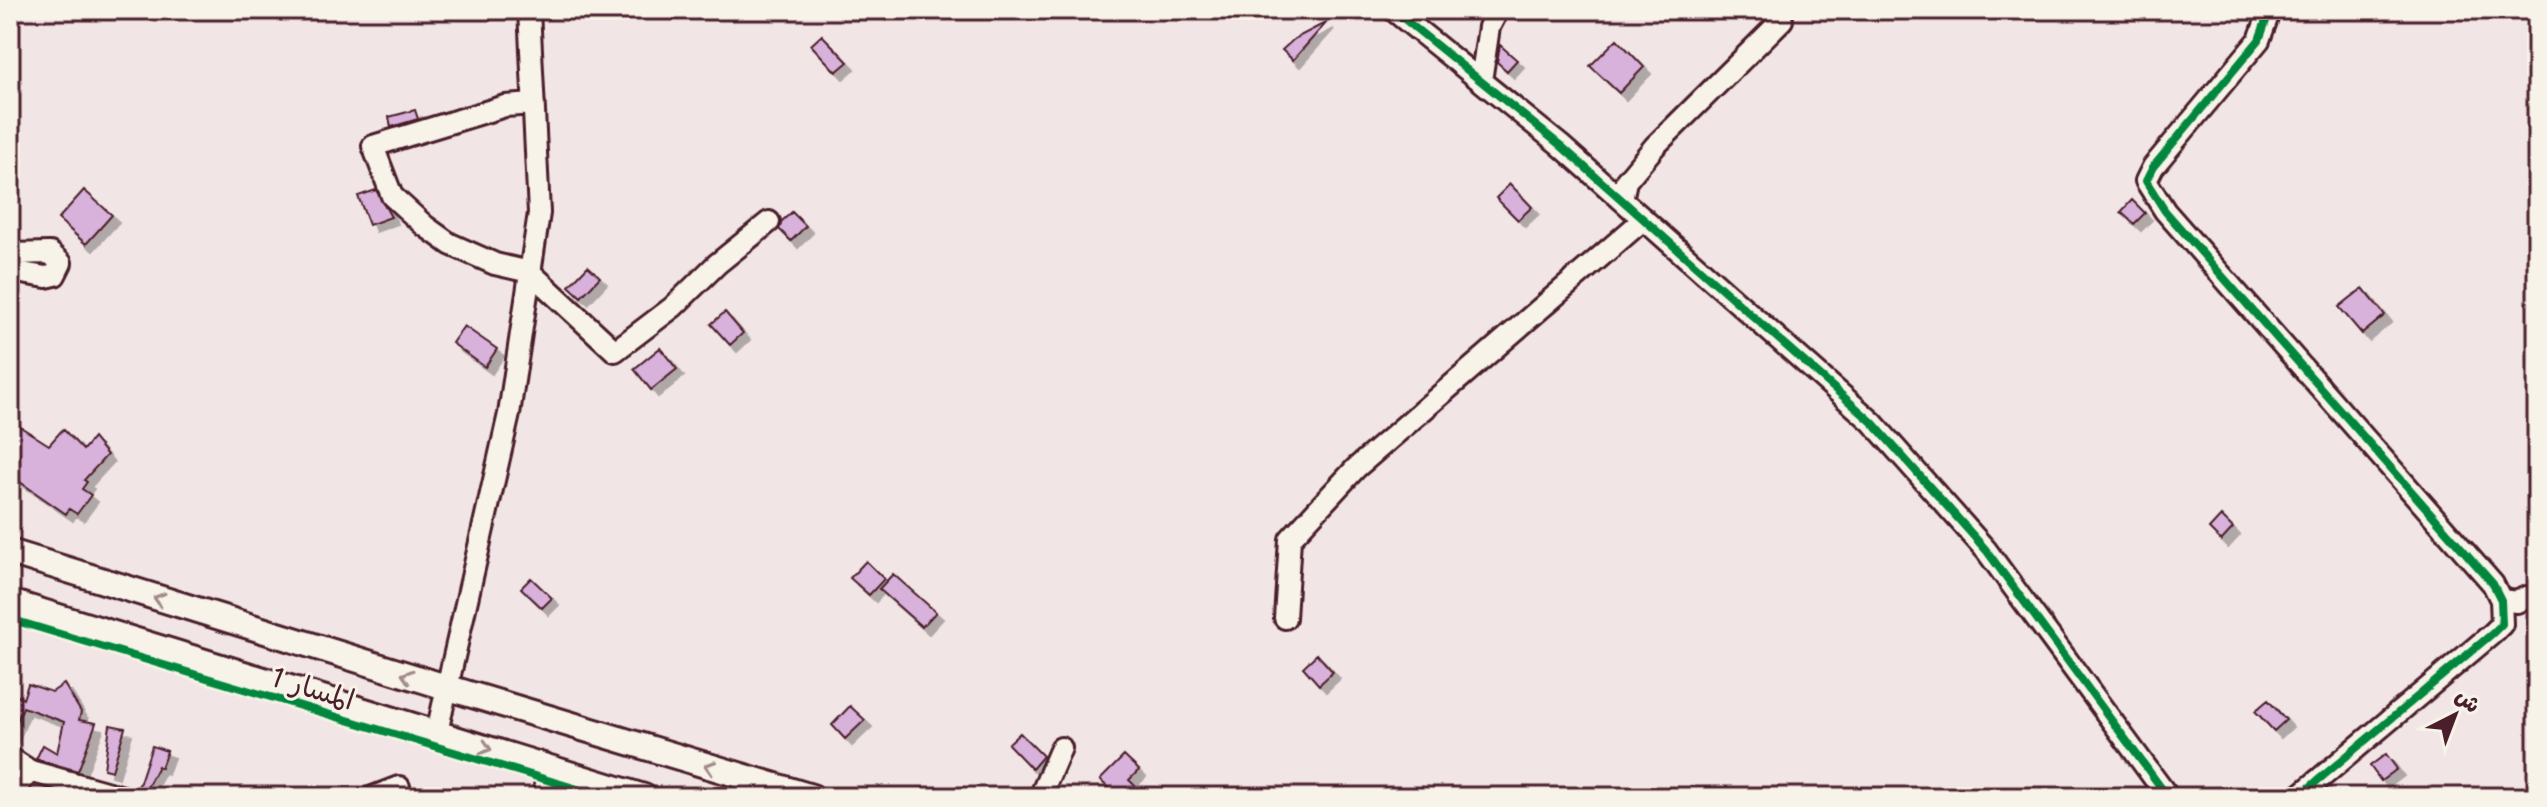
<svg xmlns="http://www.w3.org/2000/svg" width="2547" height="807" font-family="'Shantell Sans','Playpen Sans Arabic',sans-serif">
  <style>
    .building { fill: #d8b2db; stroke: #4a1f2b; stroke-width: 2; filter: url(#shadow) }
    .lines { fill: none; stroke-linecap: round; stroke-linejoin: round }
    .minor-casing { stroke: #4a1f2b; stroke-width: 26 }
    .major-casing { stroke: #4a1f2b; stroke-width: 30 }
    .minor { stroke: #f7f3e8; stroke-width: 20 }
    .major { stroke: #f7f3e8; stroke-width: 24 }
    .cycleway-casing { stroke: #f7f3e8; stroke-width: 13 }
    .cycleway { stroke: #00873e; stroke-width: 8 }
    .oneway { stroke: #a0898a }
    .labels { text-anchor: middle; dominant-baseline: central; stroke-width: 6; stroke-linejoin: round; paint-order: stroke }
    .street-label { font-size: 28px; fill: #4a1f2b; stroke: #f7f3e8 }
  </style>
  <defs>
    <filter id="shadow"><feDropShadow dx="7" dy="7" stdDeviation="0" flood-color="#0004"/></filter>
  </defs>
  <rect width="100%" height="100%" fill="#f1e6e5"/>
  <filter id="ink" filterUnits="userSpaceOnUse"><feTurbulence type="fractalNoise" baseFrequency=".0125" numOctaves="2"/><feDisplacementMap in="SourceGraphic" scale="16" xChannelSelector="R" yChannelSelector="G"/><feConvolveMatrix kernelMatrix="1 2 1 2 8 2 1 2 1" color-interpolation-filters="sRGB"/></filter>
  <g filter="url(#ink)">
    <!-- building -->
    <path class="building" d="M 1327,22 L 1293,60 L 1282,50 L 1294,39 Z
      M 822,35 L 848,62 L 836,72 L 811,45 Z
      M 1617,39 L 1644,67 L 1619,93 L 1590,66 Z
      M 1500,45 L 1517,60 L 1507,71 L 1497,62 Z
      M 415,110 L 418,119 L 391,127 L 389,117 Z
      M 1510,184 L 1532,207 L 1518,220 L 1496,198 Z
      M 84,190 L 112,215 L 86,244 L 58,219 Z
      M 376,190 L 391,217 L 369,225 L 358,196 Z
      M 2132,200 L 2145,213 L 2134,224 L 2121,212 Z
      M 792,212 L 806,226 L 791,241 L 779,229 L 782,221 Z
      M 588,266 L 600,277 L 581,297 L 569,286 Z
      M 2363,288 L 2385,315 L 2362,334 L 2339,307 Z
      M 725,312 L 743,333 L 730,345 L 711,324 Z
      M 464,326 L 497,349 L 485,367 L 452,343 Z
      M 660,348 L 677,369 L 651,390 L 634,369 Z
      M 19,426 L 49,445 L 63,429 L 83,450 L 93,438 L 107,455 L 84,480 L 87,482 L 82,489 L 91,495 L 77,514 L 69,509 L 66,514 L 10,475 L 10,441 Z
      M 2221,516 L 2233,528 L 2221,541 L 2209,529 Z
      M 866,561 L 884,579 L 869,595 L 850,578 Z
      M 893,574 L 936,612 L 922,627 L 879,589 Z
      M 531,578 L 552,598 L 542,608 L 521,588 Z
      M 1317,654 L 1333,672 L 1319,685 L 1303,667 Z
      M 28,684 L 52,692 L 64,684 L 81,712 L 79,720 L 96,723 L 78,771 L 36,759 L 43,745 L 57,753 L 64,722 L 23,707 L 10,738 L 10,691 L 23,699 Z
      M 2268,700 L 2286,720 L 2274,731 L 2255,711 Z
      M 850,706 L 865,720 L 845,739 L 832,725 Z
      M 110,725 L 125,728 L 112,771 L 104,769 Z
      M 1020,733 L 1043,756 L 1032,769 L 1008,744 Z
      M 152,746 L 167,751 L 161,768 L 158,766 L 145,791 L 138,788 Z
      M 2386,754 L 2397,769 L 2381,781 L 2370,766 Z
      M 1124,756 L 1139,770 L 1129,780 L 1147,797 L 1118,797 L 1100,780 Z"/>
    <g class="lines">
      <defs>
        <path id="minor" d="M 1393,10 L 1560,145 L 1872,422 L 1986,550 L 2168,797
          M 2270,10 L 2259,40 L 2153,167 L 2146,181 L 2165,211 L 2493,584 L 2501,600 L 2502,624 L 2493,633 L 2298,797
          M 1481,81 L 1489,27 L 1498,10
          M 534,104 L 505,106 L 373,146 L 392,196 L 425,226 L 450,244 L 495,264 L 530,272 L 615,351 L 673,307 L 717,264 L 769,222
          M 1622,200 L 1626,181 L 1655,146 L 1782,20
          M 10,254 L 50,253 L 61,263 L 55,275 L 46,277 L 10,271
          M 2501,600 L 2517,602 L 2526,597 L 2537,600
          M 1285,618 L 1290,539 L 1356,468 L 1644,219
          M 437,732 L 509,414 L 539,213 L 529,10
          M 10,758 L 30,771 L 123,797
          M 10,795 L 30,771
          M 373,797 L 399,787
          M 544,797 L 547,767
          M 1040,797 L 1061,748"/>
        <path id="major" d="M 10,552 L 449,688 L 812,797
          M 10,602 L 644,797"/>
      </defs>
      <!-- minor casing -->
      <use href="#minor" class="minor-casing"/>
      <!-- major casing -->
      <use href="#major" class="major-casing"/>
      <!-- minor -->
      <use href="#minor" class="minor"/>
      <!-- major -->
      <use href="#major" class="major"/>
      <defs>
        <path id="cycleway" d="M 1393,10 L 1560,145 L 1872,422 L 1986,550 L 2168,797
          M 2270,10 L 2259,40 L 2153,167 L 2146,181 L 2165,211 L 2493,584 L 2501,600 L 2502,624 L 2493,633 L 2298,797
          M 10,619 L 604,797"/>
      </defs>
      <!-- cycleway casing -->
      <use href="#cycleway" class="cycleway-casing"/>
      <!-- cycleway -->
      <use href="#cycleway" class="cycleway"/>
    </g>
    <!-- one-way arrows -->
    <defs><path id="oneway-chevron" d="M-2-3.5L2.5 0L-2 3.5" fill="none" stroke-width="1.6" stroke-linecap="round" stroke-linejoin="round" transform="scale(2)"/></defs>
    <g class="oneway">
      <use href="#oneway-chevron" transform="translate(159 599) rotate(-163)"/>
      <use href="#oneway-chevron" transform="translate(407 676) rotate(-163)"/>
      <use href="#oneway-chevron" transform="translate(486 748) rotate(17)"/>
      <use href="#oneway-chevron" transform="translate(710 767) rotate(-163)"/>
    </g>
  </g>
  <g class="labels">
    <!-- street labels -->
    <g class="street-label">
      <text transform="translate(313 688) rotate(17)">المسار 1</text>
    </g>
  </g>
  <!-- margin -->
  <rect width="2547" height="807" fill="none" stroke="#f7f3e8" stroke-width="40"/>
  <rect x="20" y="20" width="2507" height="767" fill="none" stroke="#4a1f2b" stroke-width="3" filter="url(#ink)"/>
  <!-- north arrow -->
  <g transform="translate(2455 715) rotate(42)" stroke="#f7f3e8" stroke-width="6" paint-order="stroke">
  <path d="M0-6L14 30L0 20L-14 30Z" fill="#4a1f2b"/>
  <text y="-12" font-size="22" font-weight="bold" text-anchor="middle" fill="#4a1f2b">ش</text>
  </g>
</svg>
